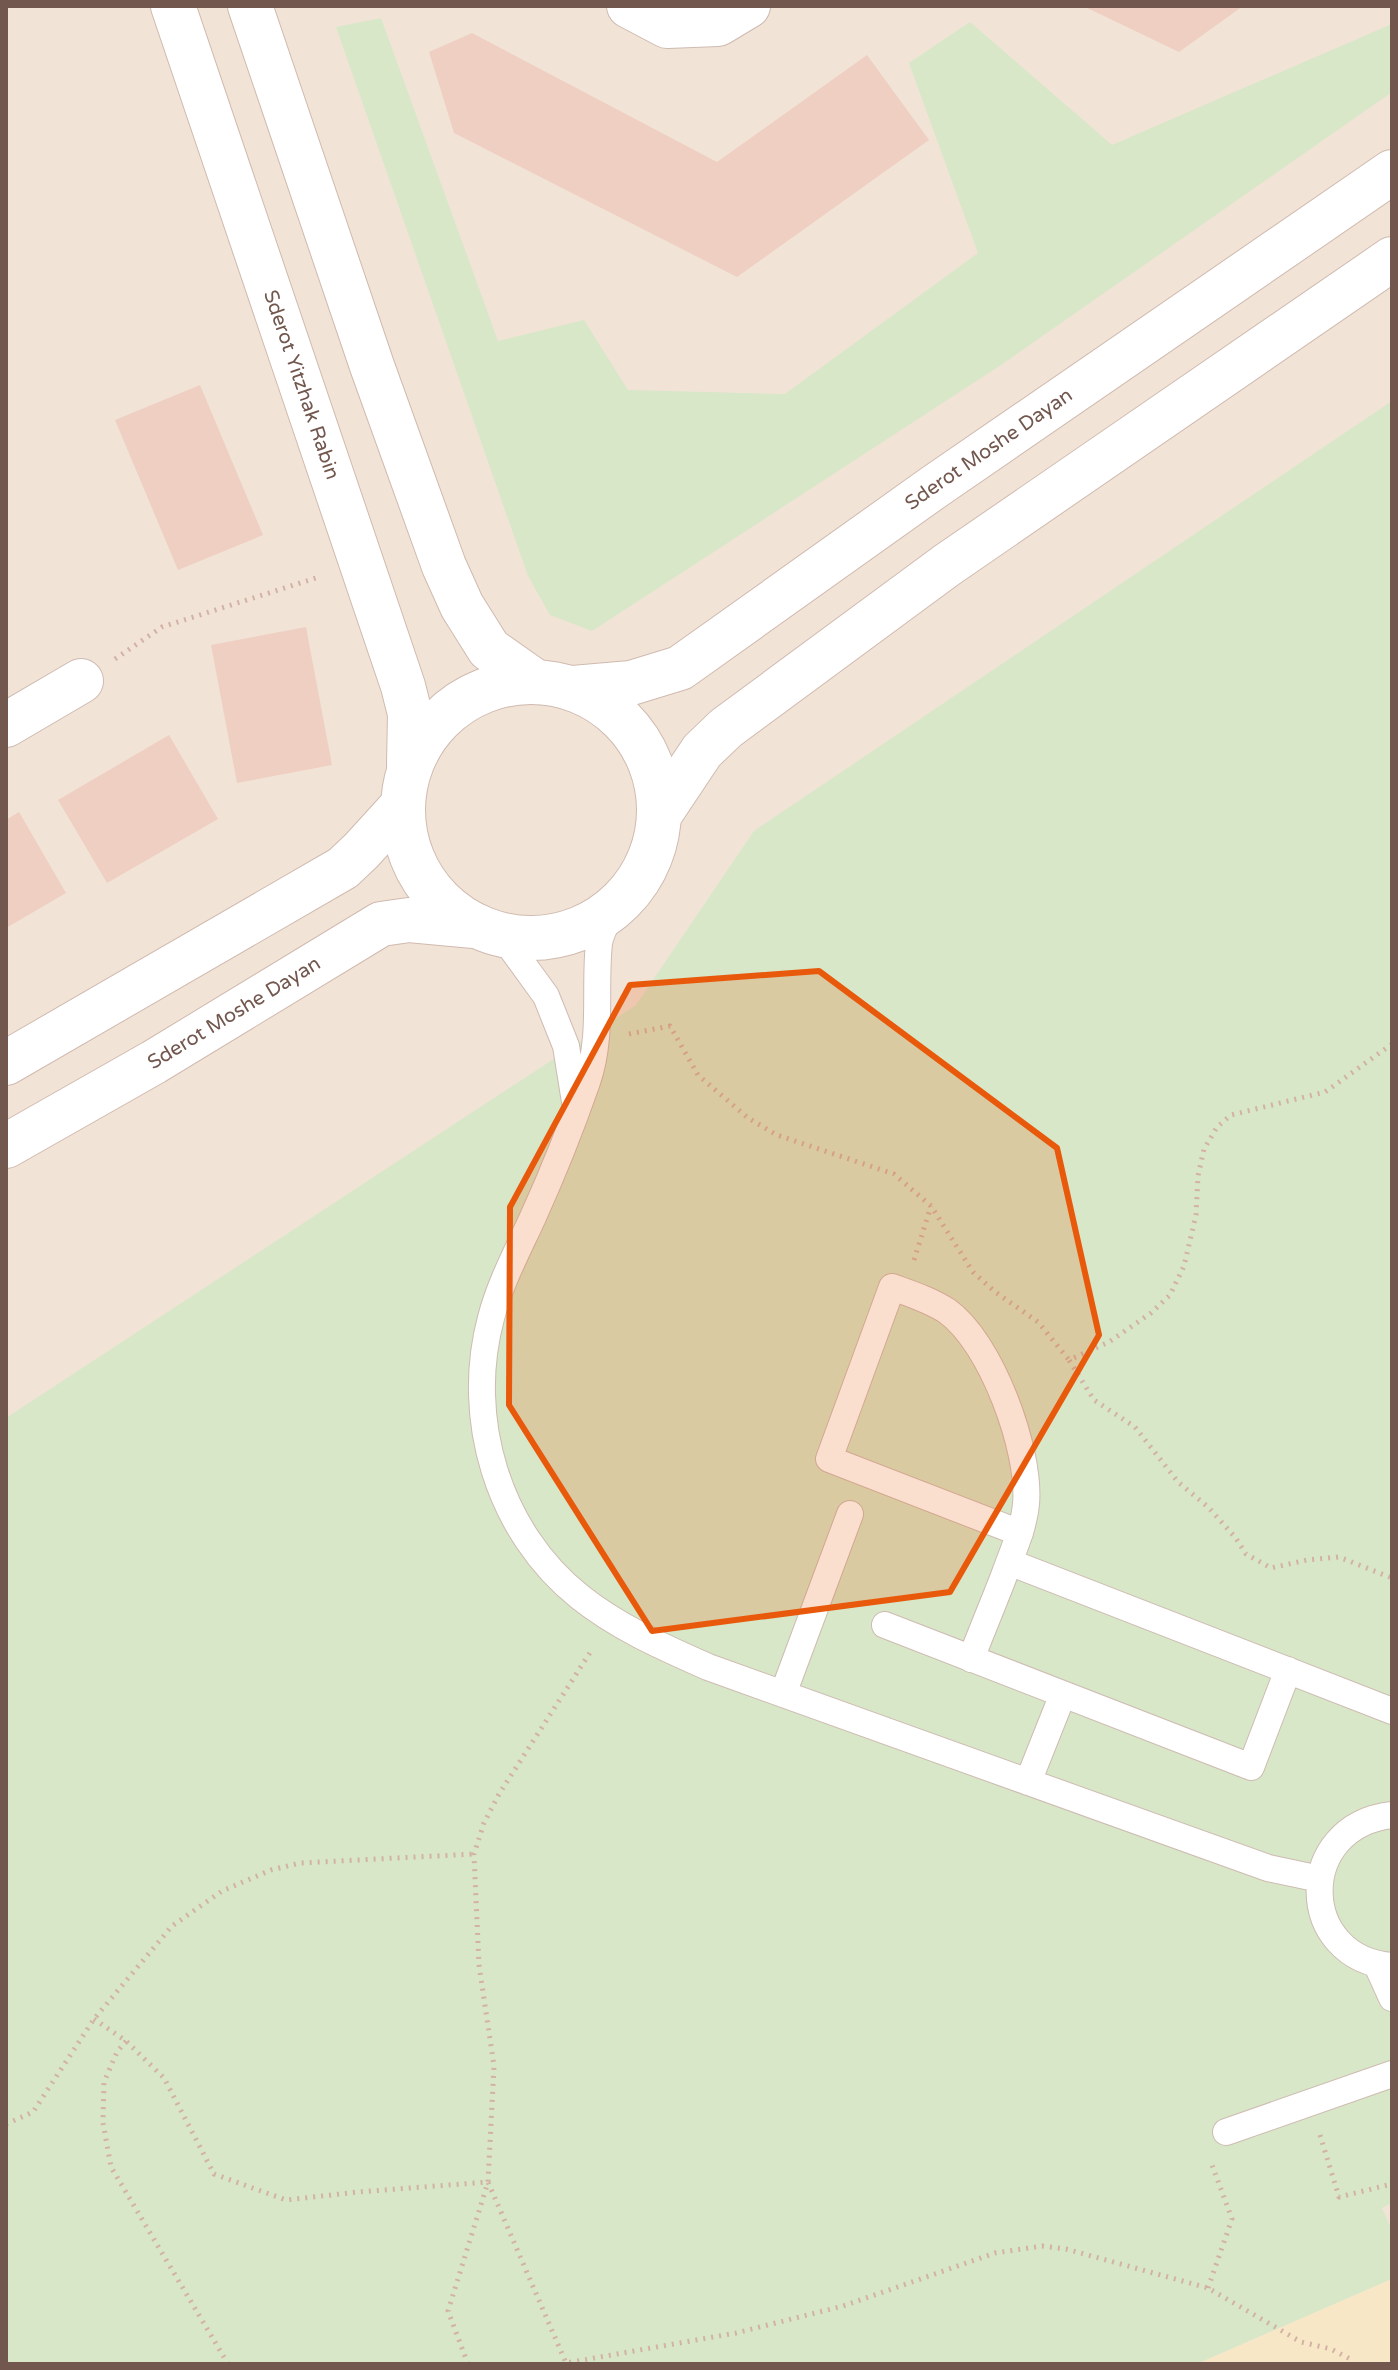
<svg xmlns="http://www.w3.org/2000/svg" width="1398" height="2370" font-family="'Varela Round',sans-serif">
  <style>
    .residential { fill: #f2e3d7 }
    .green { fill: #d7e7c7 }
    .sand { fill: #f7e7c6 }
    .building { fill: #eecfc2 }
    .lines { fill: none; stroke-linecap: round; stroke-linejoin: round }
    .service-casing { stroke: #cebbb2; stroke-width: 28 }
    .minor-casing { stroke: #cebbb2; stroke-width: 46 }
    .secondary-casing { stroke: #d0baaf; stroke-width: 46 }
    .path { stroke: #d3b2a5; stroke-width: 5; stroke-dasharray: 2 6; stroke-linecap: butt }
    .service { stroke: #fff; stroke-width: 26 }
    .minor { stroke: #fff; stroke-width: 44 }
    .secondary { stroke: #fff; stroke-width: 44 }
    .marked { fill: #e8590c; fill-opacity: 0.2; stroke: #e8590c; stroke-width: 6; stroke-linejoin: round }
    .labels { text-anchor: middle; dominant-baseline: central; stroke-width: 6; stroke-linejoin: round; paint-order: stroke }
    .street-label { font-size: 20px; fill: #72574e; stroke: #fdf6ee }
  </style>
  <rect width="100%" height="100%" fill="#fbf1e8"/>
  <!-- residential -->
  <path class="residential" d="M 6,6 L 1392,6 L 1392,2279 L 1197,2364 L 6,2364 Z"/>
  <!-- green -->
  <path class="green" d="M 381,18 L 498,341 L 584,320 L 628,390 L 785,394 L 978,253 L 909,63 L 970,22 L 1112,145 L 1392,24 L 1392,92 L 1001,365 L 592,631 L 550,615 L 528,576 L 336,27 Z
    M 1392,401 L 1392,2203 L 1382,2208 L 1392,2231 L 1392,2279 L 1197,2364 L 6,2364 L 6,1418 L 636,1005 L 754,831 Z"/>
  <!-- sand -->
  <path class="sand" d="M 1392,2279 L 1392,2364 L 1197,2364 Z"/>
  <!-- building -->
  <path class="building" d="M 1083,6 L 1243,6 L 1179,52 Z
    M 472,33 L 717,162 L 867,55 L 929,140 L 737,277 L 454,133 L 429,52 Z
    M 200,385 L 263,535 L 178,570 L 115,420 Z
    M 306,627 L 332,765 L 237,783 L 211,645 Z
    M 169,735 L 218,819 L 107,883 L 58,800 Z
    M 19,812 L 66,893 L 6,928 L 6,820 Z"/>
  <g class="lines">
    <defs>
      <path id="service" d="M 613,909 C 608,920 601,932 599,943 C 594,990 603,1036 587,1082 C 571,1128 553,1173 533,1217 C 518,1250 500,1283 491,1318 C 464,1418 498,1532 580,1597 C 619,1628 663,1647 708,1667 L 1268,1868 L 1320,1879
        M 501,934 L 546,996 L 566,1046 L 576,1108
        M 1009,1562 L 1392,1711
        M 885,1625 L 1251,1767 L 1288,1670
        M 971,1659 C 982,1630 994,1602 1005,1573 C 1013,1551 1024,1527 1026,1504 C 1031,1451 991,1342 947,1311 C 930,1300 911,1294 892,1287 L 829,1459 L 1020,1533
        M 783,1694 L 850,1514
        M 1028,1782 L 1063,1694
        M 1392,1815 C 1294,1826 1297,1959 1392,1966
        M 1377,1965 L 1392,1998
        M 1226,2132 L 1392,2074"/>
      <path id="minor" d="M 629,6 L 667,26 L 718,24 L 748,6
        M 6,725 L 81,681"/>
      <g id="secondary">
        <path id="s1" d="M 173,6 L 403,686 L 410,714 L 409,765"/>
        <path d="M 250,6 L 372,366 L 444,566 L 462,606 L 489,649 L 533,680"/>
        <circle cx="531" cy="810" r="128"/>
        <path id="s2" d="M 573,688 L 631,683 L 680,668 L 934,487 L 1392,172"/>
        <path d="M 660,814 L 702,751 L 726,728 L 947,565 L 1392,259"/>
        <path d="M 6,1063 L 343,868 L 361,851 L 402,806"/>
        <path id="s3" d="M 6,1146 L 154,1062 L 381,924 L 409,920 L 474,926"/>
      </g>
    </defs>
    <!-- service casing -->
    <use href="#service" class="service-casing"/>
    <!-- minor casing -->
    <use href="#minor" class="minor-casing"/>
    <!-- secondary casing -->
    <use href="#secondary" class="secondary-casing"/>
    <!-- path -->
    <path class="path" d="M 115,659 L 162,627 L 319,577
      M 629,1034 L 670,1026 L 698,1075 L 748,1118 L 777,1135 L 894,1174 L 931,1206 L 973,1272 L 994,1291 L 1038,1322 L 1069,1360
      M 1392,1044 L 1325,1092 L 1231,1115 L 1217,1127 L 1204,1149 L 1198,1176 L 1196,1215 L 1184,1266 L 1170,1295 L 1151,1313 L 1109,1342 L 1069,1360 L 1094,1400 L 1135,1427 L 1178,1482 L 1208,1507 L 1235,1537 L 1246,1554 L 1271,1568 L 1307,1560 L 1339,1557 L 1392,1578
      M 914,1260 L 931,1206
      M 94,2019 L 126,2041 L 164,2078 L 214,2174 L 286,2200 L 358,2192 L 488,2182 L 566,2363 L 736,2333 L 843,2306 L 995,2253 L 1042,2246 L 1066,2249 L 1208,2288 L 1301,2342 L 1331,2349 L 1354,2361
      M 126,2041 L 117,2052 L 104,2082 L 103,2123 L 111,2167 L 228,2364
      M 6,2124 L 33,2112 L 94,2019 L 172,1926 L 222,1891 L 271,1870 L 300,1863 L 474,1854
      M 1320,2135 L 1339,2197 L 1392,2184
      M 1208,2288 L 1232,2219 L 1212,2165
      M 468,2364 L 448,2311 L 488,2182 L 494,2066 L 479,1965 L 474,1854 L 484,1823 L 499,1794 L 593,1648"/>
    <!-- service -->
    <use href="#service" class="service"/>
    <!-- minor -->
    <use href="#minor" class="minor"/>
    <!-- secondary -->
    <use href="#secondary" class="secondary"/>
  </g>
  <!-- marked area -->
  <path class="marked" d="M 819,971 L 1057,1148 L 1099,1335 L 950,1592 L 652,1631 L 509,1405 L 510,1207 L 630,985 Z"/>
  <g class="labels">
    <!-- street labels -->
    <g class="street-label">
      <text stroke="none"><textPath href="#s1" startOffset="400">Sderot Yitzhak Rabin</textPath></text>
      <text stroke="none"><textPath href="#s2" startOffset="488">Sderot Moshe Dayan</textPath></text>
      <text stroke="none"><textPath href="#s3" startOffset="264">Sderot Moshe Dayan</textPath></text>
    </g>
  </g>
  <!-- border -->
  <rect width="1398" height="2370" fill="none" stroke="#72574e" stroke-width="16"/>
</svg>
